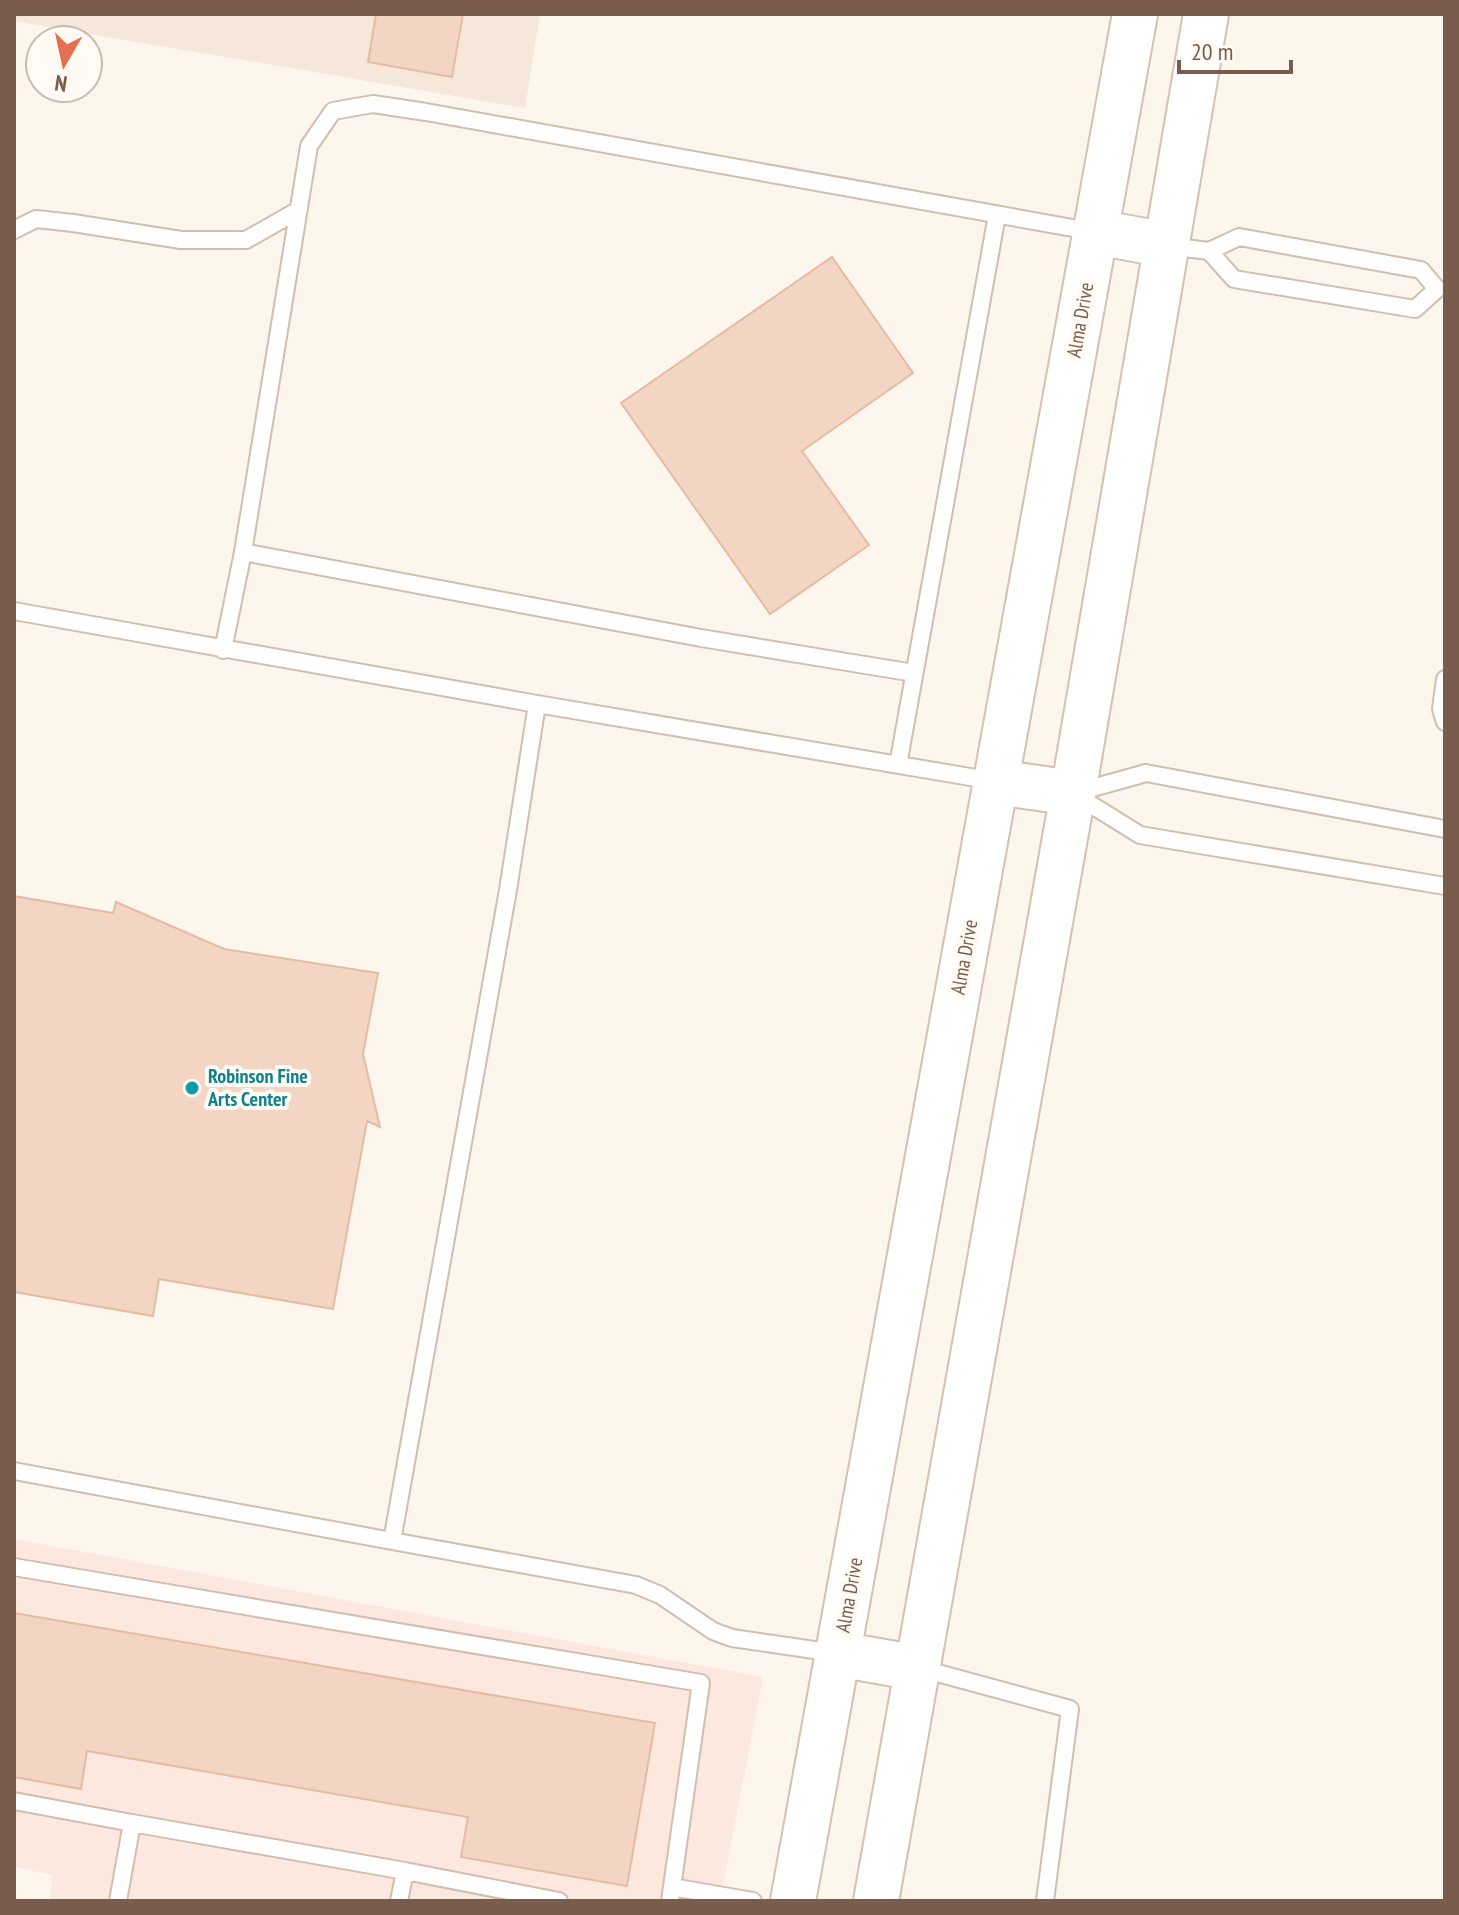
<svg xmlns="http://www.w3.org/2000/svg" width="1459" height="1915" font-family="'PT Sans Narrow',sans-serif">
  <style>
    .residential { fill: #f5e8da }
    .commercial { fill: #fde8e0 }
    .building { fill: #f3d5c3; stroke: #e6bba3; stroke-width: 2 }
    .lines { fill: none; stroke-linecap: round; stroke-linejoin: round }
    .service-casing { stroke: #d1beb0; stroke-width: 20 }
    .secondary-casing { stroke: #d6c0b0; stroke-width: 48 }
    .service { stroke: #fff; stroke-width: 16 }
    .secondary { stroke: #fff; stroke-width: 44 }
    .culture-dot { fill: #0f9aa8; stroke: #fffaf3; stroke-width: 3 }
    .labels { text-anchor: middle; dominant-baseline: central; stroke-width: 8; stroke-linejoin: round; paint-order: stroke }
    .street-label { font-size: 20px; fill: #7a5c4d; stroke: #fffaf3 }
    .culture-label { font-size: 20px; font-weight: bold; fill: #0d838f; stroke: #fffaf3; text-anchor: start }
  </style>
  <rect width="100%" height="100%" fill="#fdf6ec"/>
  <!-- residential -->
  <path class="residential" d="M 14,14 L 540,14 L 525,108 L 14,21 Z"/>
  <!-- commercial -->
  <path class="commercial" d="M 14,1539 L 763,1677 L 720,1901 L 49,1901 L 53,1875 L 14,1867 Z"/>
  <!-- building -->
  <path class="building" d="M 376,14 L 463,14 L 452,77 L 368,62 Z
    M 832,257 L 913,373 L 802,451 L 869,545 L 770,614 L 621,403 Z
    M 14,896 L 113,913 L 116,902 L 224,949 L 378,973 L 363,1054 L 380,1127 L 367,1121 L 333,1309 L 159,1279 L 153,1316 L 14,1292 Z
    M 14,1613 L 655,1723 L 627,1886 L 461,1857 L 468,1817 L 87,1751 L 81,1789 L 14,1777 Z"/>
  <g class="lines">
    <defs>
      <path id="service" d="M 14,230 L 36,219 L 73,223 L 181,240 L 246,240 L 297,211
        M 1168,246 L 1209,251 L 1239,237 L 1421,270 L 1437,289 L 1415,309 L 1234,279 L 1209,251
        M 243,552 L 701,638 L 914,673
        M 14,611 L 537,704 L 994,781
        M 223,650 L 243,552 L 309,146 L 333,111 L 373,104 L 426,112 L 1095,232
        M 1445,679 L 1441,709 L 1445,722
        M 898,765 L 997,215
        M 1078,792 L 1146,773 L 1445,829
        M 1074,794 L 1140,835 L 1445,886
        M 14,1471 L 392,1541 L 508,890 L 537,704
        M 392,1541 L 636,1585 L 660,1595 L 713,1631 L 732,1638 L 835,1653
        M 14,1567 L 701,1683 L 670,1901
        M 919,1668 L 1070,1709 L 1045,1901
        M 14,1801 L 132,1823
        M 405,1871 L 559,1901
        M 672,1887 L 753,1901
        M 118,1901 L 132,1823 L 405,1871 L 399,1901"/>
      <path id="secondary" d="M 1096,232 L 1167,245
        M 996,782 L 1073,793
        M 838,1654 L 918,1668
        M 793,1901 L 1135,14
        M 876,1901 L 1073,793 L 1206,14"/>
    </defs>
    <!-- service casing -->
    <use href="#service" class="service-casing"/>
    <!-- secondary casing -->
    <use href="#secondary" class="secondary-casing"/>
    <!-- service -->
    <use href="#service" class="service"/>
    <!-- secondary -->
    <use href="#secondary" class="secondary"/>
  </g>
  <!-- markers -->
  <circle class="culture-dot" cx="192" cy="1088" r="8"/>
  <g class="labels">
    <!-- street labels -->
    <g class="street-label">
      <text transform="translate(1080 320) rotate(-80)">Alma Drive</text>
      <text transform="translate(964 957) rotate(-80)">Alma Drive</text>
      <text transform="translate(849 1595) rotate(-80)">Alma Drive</text>
    </g>
    <!-- culture labels -->
    <g class="culture-label">
      <text x="208" y="1076">Robinson Fine<tspan x="208" dy="23">Arts Center</tspan></text>
    </g>
  </g>
  <!-- border -->
  <rect width="1459" height="1915" fill="none" stroke="#7a5c4d" stroke-width="32"/>
  <!-- north arrow -->
  <g transform="translate(64 64) rotate(189)"><circle r="38" fill="#fffaf3" stroke="#cabbb1" stroke-width="2"/>
  <path d="M0-6L14 30L0 20L-14 30Z" fill="#e76f51"/>
  <text y="-12" font-size="22" font-weight="bold" text-anchor="middle" fill="#7a5c4d">N</text>
  </g>
  <!-- scale -->
  <path d="M1179 60v12h112v-12" fill="none" stroke="#7a5c4d" stroke-width="4"/>
  <text x="1191" y="60" font-size="24" fill="#7a5c4d" stroke="#fffaf3" stroke-width="6" paint-order="stroke">20 m</text>
</svg>
